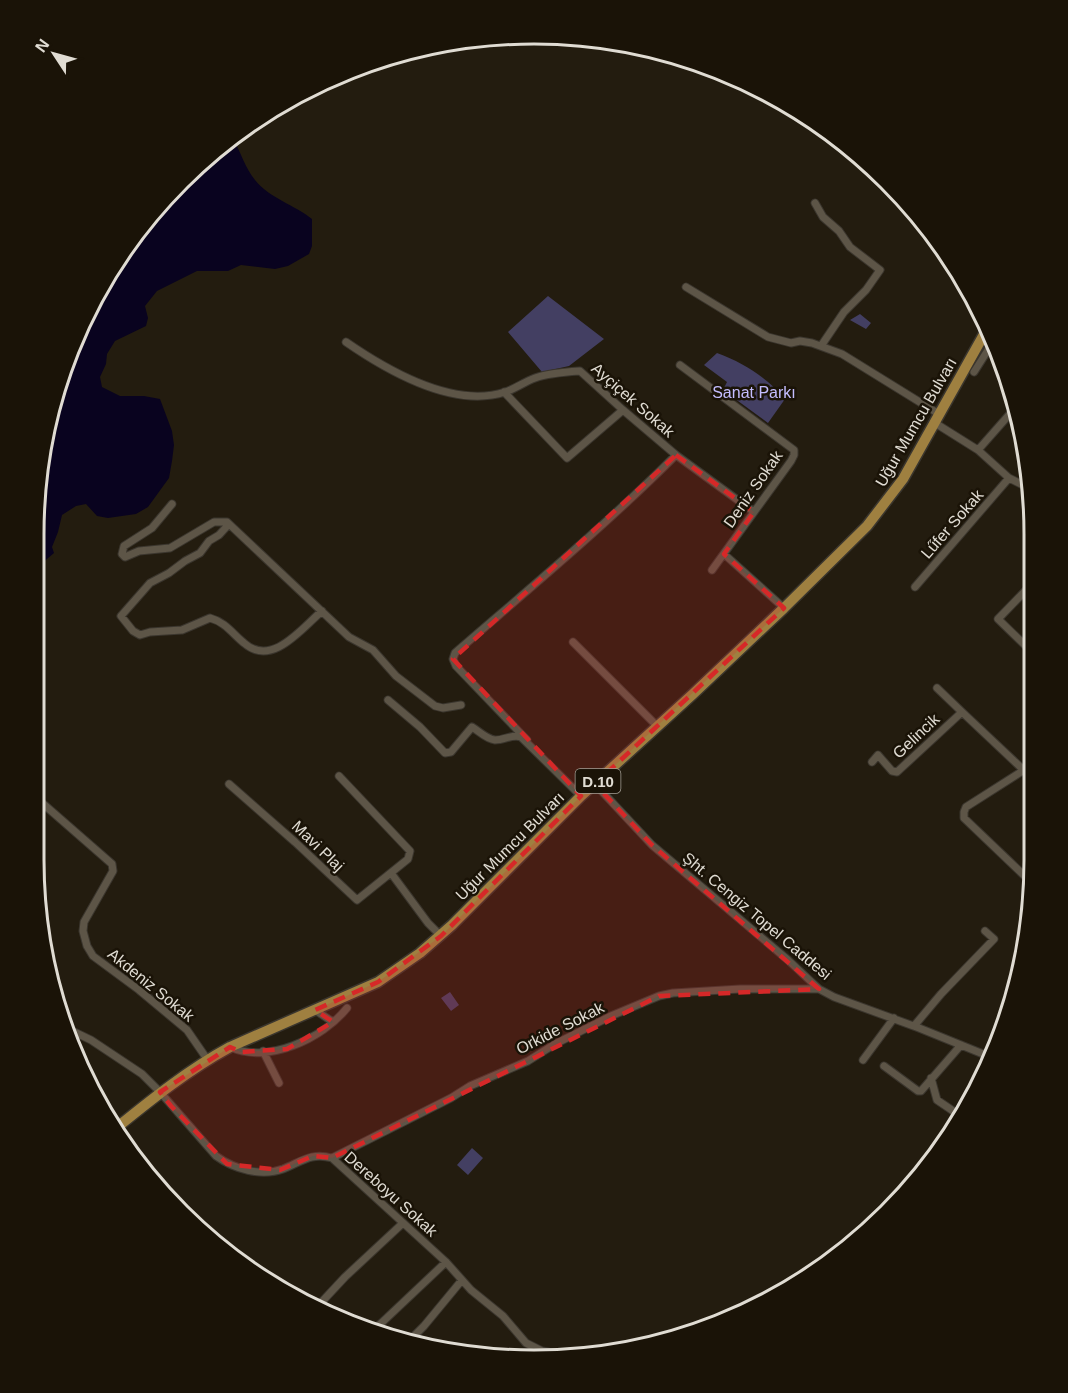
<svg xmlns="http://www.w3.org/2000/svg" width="1068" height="1393" font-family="Helvetica,sans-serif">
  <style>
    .green { fill: #433f62 }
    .water { fill: #09031f }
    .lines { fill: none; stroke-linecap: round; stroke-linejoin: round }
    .minor-casing { stroke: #3b362e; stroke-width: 9 }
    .primary-casing { stroke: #3b362e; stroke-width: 13 }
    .minor { stroke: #5d5547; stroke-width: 7 }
    .primary { stroke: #9f8040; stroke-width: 10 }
    .marked { fill: #d62828; fill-opacity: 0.2; stroke: #d62828; stroke-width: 4.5; stroke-dasharray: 12 8; stroke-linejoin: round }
    .labels { text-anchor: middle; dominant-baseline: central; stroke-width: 5; stroke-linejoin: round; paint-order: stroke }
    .shield { fill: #1a1307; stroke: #a5a096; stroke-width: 1.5 }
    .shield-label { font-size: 15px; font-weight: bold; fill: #e0dcd3 }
    .park-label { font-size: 16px; fill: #c4bdfe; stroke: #1a1307 }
    .street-label { font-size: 16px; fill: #e0dcd3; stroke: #1a1307 }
    .rim { fill: none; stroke: #e0dcd3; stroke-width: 3 }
  </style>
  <rect width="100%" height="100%" fill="#231c0f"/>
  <!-- green -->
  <path class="green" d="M 548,296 L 604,339 L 569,366 L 542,372 L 508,332 Z
    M 860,314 L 871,323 L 866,329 L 850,320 Z
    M 717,353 C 744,363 766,377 785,399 L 768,423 L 723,390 L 727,382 L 704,365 Z
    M 450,992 L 459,1005 L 451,1011 L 441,998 Z
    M 472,1148 L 483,1158 L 468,1175 L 457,1165 Z"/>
  <!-- water -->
  <path class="water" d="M 233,139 C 241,152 245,168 255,180 C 269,198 295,205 312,219 L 312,246 L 309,254 L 288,266 L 275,269 L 241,265 L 228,271 L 197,271 L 157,291 L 145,306 L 148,318 L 146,326 L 115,341 L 107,354 L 106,364 L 100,377 L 102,387 L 120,396 L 144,396 L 160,399 L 172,431 L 174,445 L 172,461 L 169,478 L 148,507 L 136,514 L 108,518 L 97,516 L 86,504 L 76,506 L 62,515 L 58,532 L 52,547 L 54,553 L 34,570 L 34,502 L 50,404 L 85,312 L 136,229 Z"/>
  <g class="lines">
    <defs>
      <path id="minor" d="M 815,203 L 823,217 L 839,231 L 850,247 L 880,270 L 866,290 L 844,312 L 821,346
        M 686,287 L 768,337 L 791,343 L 800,341 L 812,343 L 842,354 L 939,414
        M 346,342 C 388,371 453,409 505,392 C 515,389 524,382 535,378 C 549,373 565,372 580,371 L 623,410 L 676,455 L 754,512
        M 680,365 L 794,450 L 794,455 L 791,461 L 712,570
        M 974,372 L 993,342
        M 504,392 L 567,458 L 623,410
        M 935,423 L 978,450 L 1009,478 L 1031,489
        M 978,450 L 1016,407
        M 172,504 L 152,528 L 124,546 L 122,554 L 125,557 L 139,551 L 170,548 L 214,522 L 227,522 L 349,637 L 373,650 L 396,676 L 435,706 L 443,708 L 461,705
        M 229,524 L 219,535 L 209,541 L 200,553 L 185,561 L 169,573 L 150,583 L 121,616 L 133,631 L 140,635 L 150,632 L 182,630 L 210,618 C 225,622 232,633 244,643 C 272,668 302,628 322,611
        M 724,554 L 784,608
        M 915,587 L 1009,478
        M 573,642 L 658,727
        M 1031,651 L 998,619 L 1031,585
        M 937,688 L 962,712
        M 388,700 L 420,727 L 445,753 L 451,752 L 472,727 C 479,731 486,739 495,740 C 505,740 512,734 521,737 L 581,796
        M 527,740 L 456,666 L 453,659 L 455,653 C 530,588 606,525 676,455
        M 872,762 L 878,755 L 892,771 L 897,772 L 962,712 L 1031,777
        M 1024,770 L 966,807 L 964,812 L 964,818 L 1031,882
        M 229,784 L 295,842 L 357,900 L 408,859 L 410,851 L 339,776
        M 595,784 L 652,845 L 788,960 L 819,989 L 834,997 L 919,1028 L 993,1058
        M 33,810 L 41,802 L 112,864 L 113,871 L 84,922 L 83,931 L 87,946 L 93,956 L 139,990 L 187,1030 L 207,1059
        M 391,873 L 428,923 L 441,936
        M 315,1010 L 333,1022
        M 914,1026 L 941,994 L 994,939 L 985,931
        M 66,1028 L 91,1040 L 142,1074 L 160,1092 L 216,1156 C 234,1169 261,1177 283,1169 C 301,1162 311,1152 332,1158 L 446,1262 L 471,1290 L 503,1316 L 526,1343 L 542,1351 L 563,1355
        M 230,1047 C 268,1064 322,1039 347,1008
        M 263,1051 L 279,1083
        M 863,1060 L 894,1018
        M 884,1066 L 918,1091 L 921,1091 L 961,1045
        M 931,1078 L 937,1100 L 962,1117
        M 332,1158 L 451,1098 L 470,1086 L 528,1061 L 555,1044 L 611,1016 L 659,996 L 673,993 L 740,989 L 819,989
        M 317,1307 L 345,1277 L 403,1223
        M 374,1330 L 446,1262
        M 407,1343 L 424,1326 L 462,1280"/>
      <path id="primary" d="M 115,1129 C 152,1099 188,1070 230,1047 L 378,982 L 420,953 L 452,925 L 581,796 L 693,694 L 784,608 L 867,526 L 903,479 L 987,329"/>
    </defs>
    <!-- minor casing -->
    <use href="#minor" class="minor-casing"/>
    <!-- primary casing -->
    <use href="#primary" class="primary-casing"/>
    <!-- minor -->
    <use href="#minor" class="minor"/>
    <!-- primary -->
    <use href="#primary" class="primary"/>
  </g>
  <!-- marked area -->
  <path class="marked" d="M 676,455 L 754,512 L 724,554 L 784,608 L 595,784 L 652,845 L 819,989 L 659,996 L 332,1158 L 313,1156 L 280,1170 L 227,1164 L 171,1106 L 160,1092 L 230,1047 L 241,1052 L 287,1049 L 333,1022 L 315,1010 L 378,982 L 441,936 L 581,796 L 453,659 Z"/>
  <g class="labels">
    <!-- shield labels -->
    <rect class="shield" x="575.5" y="769" width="45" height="24" rx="4.5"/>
    <g class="shield-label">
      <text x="598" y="781">D.10</text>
    </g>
    <!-- park labels -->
    <g class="park-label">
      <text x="754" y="392">Sanat Parkı</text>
    </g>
    <!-- street labels -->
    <g class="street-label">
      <text transform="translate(633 400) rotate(41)">Ayçiçek Sokak</text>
      <text transform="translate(916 422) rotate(-60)">Uğur Mumcu Bulvarı</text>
      <text transform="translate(753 489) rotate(-55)">Deniz Sokak</text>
      <text transform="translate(952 524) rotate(-49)">Lűfer Sokak</text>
      <text transform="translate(916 736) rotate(-43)">Gelincik</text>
      <text transform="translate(318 846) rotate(44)">Mavi Plaj</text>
      <text transform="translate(510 846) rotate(-45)">Uğur Mumcu Bulvarı</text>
      <text transform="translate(757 916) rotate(40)">Şht. Cengiz Topel Caddesi</text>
      <text transform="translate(151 985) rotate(39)">Akdeniz Sokak</text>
      <text transform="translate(560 1028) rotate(-27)">Orkide Sokak</text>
      <text transform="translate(391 1194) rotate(42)">Dereboyu Sokak</text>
    </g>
  </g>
  <!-- crop -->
  <path d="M0 0H1068V1393H0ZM534 44H534A490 490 0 0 1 1024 534V860A490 490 0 0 1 534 1350H534A490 490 0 0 1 44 860V534A490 490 0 0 1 534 44Z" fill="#1a1307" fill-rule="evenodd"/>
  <path class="rim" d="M534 44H534A490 490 0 0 1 1024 534V860A490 490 0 0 1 534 1350H534A490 490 0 0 1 44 860V534A490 490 0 0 1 534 44Z"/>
  <!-- north arrow -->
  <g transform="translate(54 54) rotate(306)" stroke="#1a1307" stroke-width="4.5" paint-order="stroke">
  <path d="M0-4.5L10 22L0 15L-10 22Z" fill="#e0dcd3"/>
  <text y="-9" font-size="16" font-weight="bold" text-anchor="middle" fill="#e0dcd3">N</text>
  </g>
</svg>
